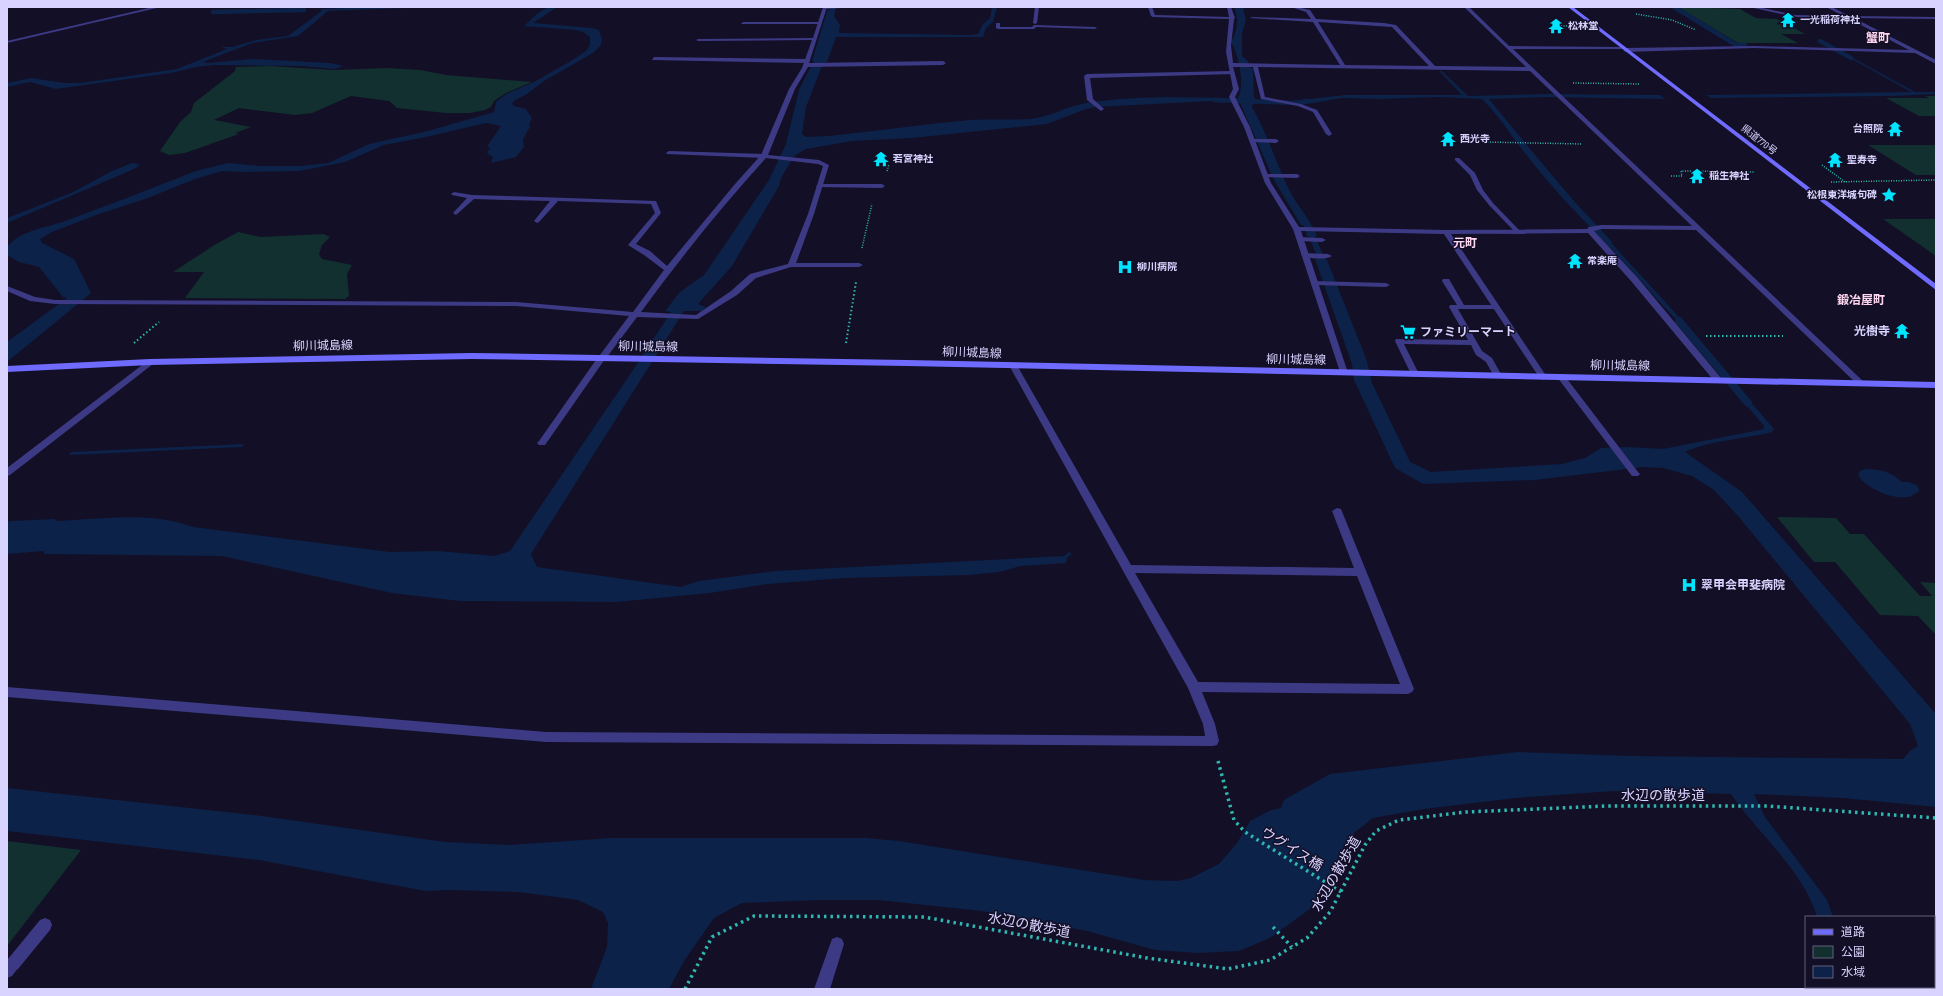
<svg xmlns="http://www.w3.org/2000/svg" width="1943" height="996" font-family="'Sofia Sans Condensed','Noto Sans JP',sans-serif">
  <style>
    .green { fill: #12302f }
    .water { fill: #0c2248 }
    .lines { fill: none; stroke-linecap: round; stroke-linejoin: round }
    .stream-far2 { stroke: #0c2248; stroke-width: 4.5 }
    .stream-far1 { stroke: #0c2248; stroke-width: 6 }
    .stream { stroke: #0c2248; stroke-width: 8 }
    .path-far2 { stroke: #2fb8b0; stroke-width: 1.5; stroke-dasharray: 1 1.5; stroke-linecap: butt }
    .path-far1 { stroke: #2fb8b0; stroke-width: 2; stroke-dasharray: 1.5 2.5; stroke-linecap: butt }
    .path { stroke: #2fb8b0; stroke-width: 3.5; stroke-dasharray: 2.5 4; stroke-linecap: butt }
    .lane { fill: #3d3a85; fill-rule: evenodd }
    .street { fill: #3d3a85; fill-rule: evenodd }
    .secondary { fill: #6f6bff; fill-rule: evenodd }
    .labels { text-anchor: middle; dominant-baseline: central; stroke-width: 3; stroke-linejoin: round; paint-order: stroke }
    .far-poi-label { font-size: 10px; font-weight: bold; fill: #d9d4ff; stroke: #130f26; text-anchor: start }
    .far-street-label { font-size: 10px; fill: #d9d4ff; stroke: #130f26 }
    .far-quarter-label { font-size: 12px; font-weight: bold; fill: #ffd6f0; stroke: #130f26 }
    .poi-label { font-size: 12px; font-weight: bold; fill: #d9d4ff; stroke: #130f26; text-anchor: start }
    .street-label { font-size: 12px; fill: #d9d4ff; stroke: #130f26 }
    .near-street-label { font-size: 14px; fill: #d9d4ff; stroke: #130f26 }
  </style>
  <rect width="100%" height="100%" fill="#130f26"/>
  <!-- green -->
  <path class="green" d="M 1678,7 L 1740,9 L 1756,18 L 1777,19 L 1805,34 L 1781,34 L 1798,43 L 1738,43 Z
    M 269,66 L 334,70 L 387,68 L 420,70 L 446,75 L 532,82 L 506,93 L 494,101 L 491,107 L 485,110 L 470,113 L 446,113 L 397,108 L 389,101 L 351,96 L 312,113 L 295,115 L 239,108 L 214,120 L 251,127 L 235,133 L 239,134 L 185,153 L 169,155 L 160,151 L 180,122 L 191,112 L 194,103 L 235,71 L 236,67 Z
    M 1925,96 L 1936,96 L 1936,116 L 1919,116 L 1886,98 L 1929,98 Z
    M 1868,145 L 1936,145 L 1936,175 L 1916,175 Z
    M 1883,219 L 1936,219 L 1936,256 Z
    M 238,232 L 261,237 L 323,234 L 330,237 L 322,245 L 319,254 L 322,259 L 352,265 L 347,274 L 349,296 L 345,299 L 185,298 L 204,272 L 173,272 L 216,244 Z
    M 1777,517 L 1836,518 L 1850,534 L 1864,534 L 1920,596 L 1932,596 L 1920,582 L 1936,583 L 1936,635 L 1918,616 L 1880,615 L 1835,562 L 1814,562 Z
    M 7,841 L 81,850 L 7,946 Z"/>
  <!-- water -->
  <path class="water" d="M 374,7 L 433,7 L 328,11 L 298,36 L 252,43 L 203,62 L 207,63 L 252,59 L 330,63 L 344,66 L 335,69 L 301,66 L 215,65 L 196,67 L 171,73 L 56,89 L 30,82 L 7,87 L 7,83 L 31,78 L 65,83 L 80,83 L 177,69 L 227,49 L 221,47 L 232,47 L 256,40 L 288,36 L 319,13 L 322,10 L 319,9 Z
    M 548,7 L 557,7 L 533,23 L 592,28 L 599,30 L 602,39 L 601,45 L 593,53 L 544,81 L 527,94 L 515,100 L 512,104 L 514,106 L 526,109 L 532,118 L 529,124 L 530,127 L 523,139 L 524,147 L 516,157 L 491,163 L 493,157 L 487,153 L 490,148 L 487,146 L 501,126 L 486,123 L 426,137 L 384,145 L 345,162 L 299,171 L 246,172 L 222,171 L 195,179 L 148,198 L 96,215 L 52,232 L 40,239 L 42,243 L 74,259 L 91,293 L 7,362 L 7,342 L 67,298 L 63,297 L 39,267 L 19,262 L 7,255 L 7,247 C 20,230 46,228 65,221 C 109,205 152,188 196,171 L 228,163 L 261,166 L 300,166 L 328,163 L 369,144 L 428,131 L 494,112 L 496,102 L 506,94 L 534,82 L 576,58 L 587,50 L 590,44 L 590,37 L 583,32 L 576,30 L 524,26 L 538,13 Z
    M 836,7 L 834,16 L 840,25 L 839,32 L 840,33 L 970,35 L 978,34 L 983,24 L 990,18 L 992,7 L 997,7 L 993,22 L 986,28 L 983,37 L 836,37 L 827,62 L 825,62 L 822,66 L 806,107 L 802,134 L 806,137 L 829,136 C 876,131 923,124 970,120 C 990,119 1011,120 1031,119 C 1050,117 1067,106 1086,103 C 1131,96 1179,97 1225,98 L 1226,103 L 1210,101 L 1096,107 L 1086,109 L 1047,124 L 912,138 L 852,141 L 806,149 L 794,156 L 781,178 L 779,186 L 732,266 L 698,304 L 706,307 L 702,311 L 684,311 L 531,554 L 537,567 L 681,587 L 699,581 L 776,571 L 1064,556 L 1069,552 L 1072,554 L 1067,558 L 1066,563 L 1021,566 L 999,572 L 969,575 L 844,578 L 768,584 L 710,593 L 616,602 L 460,601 L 392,593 L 222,556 L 44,554 L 44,551 L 7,554 L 7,523 L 10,521 L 54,519 L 57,521 C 101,519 151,511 193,527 L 390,552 L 438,551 L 495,556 L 510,551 L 633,370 L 671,312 L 665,311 L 680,292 L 704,275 L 769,180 L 786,144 L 799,90 L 810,68 L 815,66 L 815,63 L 812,61 L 827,11 L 832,8 Z
    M 1234,7 L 1248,7 L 1243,9 L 1246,19 L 1242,34 L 1242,56 L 1248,61 L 1249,67 L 1253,69 L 1254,98 L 1258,100 L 1257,103 L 1252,105 L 1252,107 C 1269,136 1277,168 1293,197 C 1301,210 1311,221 1317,236 L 1307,236 L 1305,226 L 1301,225 L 1274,180 L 1238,98 C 1245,84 1239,55 1231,42 C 1238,29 1239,20 1234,7 Z
    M 1839,52 L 1842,52 L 1915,92 L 1936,92 L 1936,94 L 1893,96 L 1711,98 L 1706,95 L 1911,92 Z
    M 1439,71 L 1442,71 L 1468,96 L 1548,94 L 1660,95 L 1665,99 L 1546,97 L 1489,99 C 1524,141 1558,184 1595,224 L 1589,226 C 1563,199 1537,170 1515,140 C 1504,125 1495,112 1482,99 L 1439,97 L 1379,99 L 1342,98 L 1301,105 L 1292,101 L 1345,95 L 1462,95 Z
    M 132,163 L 140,164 L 136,168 L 125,173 L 7,223 L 7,218 L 71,193 L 112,171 Z
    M 1597,234 L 1603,234 L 1691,330 L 1685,329 C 1655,298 1628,265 1597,234 Z
    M 1315,259 L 1327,260 L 1367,361 L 1372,383 L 1410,462 L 1431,472 L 1562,464 L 1585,458 L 1601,448 L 1628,447 L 1663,449 L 1764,429 L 1764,426 L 1737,394 L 1744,394 L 1774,429 L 1772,432 C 1744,439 1711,440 1685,452 L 1742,492 L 1936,714 L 1936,807 L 1843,798 L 1754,794 L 1765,817 L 1827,900 L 1833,917 L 1817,917 C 1804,871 1758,834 1731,794 L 1614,791 L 1515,798 L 1424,809 L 1373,818 L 1355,832 L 1338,864 L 1310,909 L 1270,938 L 1239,951 L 1198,953 L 1155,950 L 1087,931 L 982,911 L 878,900 L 820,900 L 742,903 L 714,918 L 684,961 L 669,989 L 591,989 L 607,947 L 608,923 L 603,912 L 578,900 L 519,892 L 450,890 L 425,891 L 259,860 L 7,831 L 7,788 L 262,816 L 445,842 L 510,845 L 611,838 L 866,838 L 899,841 L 1144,880 L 1177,881 L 1191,878 L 1219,864 L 1237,843 L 1250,821 L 1271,810 L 1281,808 L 1284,800 L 1330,774 L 1518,752 L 1631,756 L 1903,759 L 1911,750 L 1918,746 L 1910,724 L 1738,516 L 1714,490 L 1692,476 L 1663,468 L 1643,467 L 1618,470 L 1535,480 L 1423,484 L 1395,468 L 1354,380 L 1352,364 Z
    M 244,444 L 242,447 L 69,455 L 71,452 Z
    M 1865,469 C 1881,469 1891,472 1902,482 L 1909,482 L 1918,486 L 1919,491 C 1916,493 1913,495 1911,496 C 1897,502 1864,488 1858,475 L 1860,471 Z"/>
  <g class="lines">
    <!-- stream-far2 -->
    <path class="stream-far2" d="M 1674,7 L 1736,45 L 1745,45
      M 213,12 L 304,10
      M 1820,41 L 1851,58
      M 1214,100 L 1296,103 L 1307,101"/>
    <!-- stream-far1 -->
    <path class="stream-far1" d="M 1584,216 L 1609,243
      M 1307,225 L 1322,260"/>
    <!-- stream -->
    <path class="stream" d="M 1322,259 L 1324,264
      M 1679,321 L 1748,403"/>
    <!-- path-far2 -->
    <path class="path-far2" d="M 1636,14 L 1672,20 L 1696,30
      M 1556,26 L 1567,26
      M 1573,83 L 1640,84
      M 1485,142 L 1582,144
      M 1822,165 L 1845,182
      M 887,171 L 889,164
      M 1671,176 L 1682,176 L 1681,171 L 1755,172
      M 1831,182 L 1936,180
      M 862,248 L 872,204"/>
    <!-- path-far1 -->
    <path class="path-far1" d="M 1706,336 L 1783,336
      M 134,343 L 159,322
      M 846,343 L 856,282"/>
    <!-- path -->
    <path class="path" d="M 1218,761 L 1234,820 L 1245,832 L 1341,892
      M 1273,927 L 1292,947
      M 685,989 L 712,937 L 754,916 L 924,917 L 1147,958 L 1228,969 L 1270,960 L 1307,938 L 1330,912 L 1365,845 L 1376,831 L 1399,820 L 1466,812 L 1606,806 L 1767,806 L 1936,818"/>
    <!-- lane -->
    <path class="lane" d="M 823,7 L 860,7 L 825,9 Z
      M 1749,7 L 1758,7 L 1795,15 L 1847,16 L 1849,17 L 1847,18 L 1795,17 Z
      M 743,22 L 819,22 L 821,23 L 819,24 L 741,24 Z
      M 996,23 L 1000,23 L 1000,27 L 1032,27 L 1034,25 L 1095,27 L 1097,28 L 1095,29 L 1036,27 L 1034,29 L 998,29 L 996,28 Z
      M 654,57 L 807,59 L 810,61 L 807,63 L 652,60 Z
      M 1232,71 L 1235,73 L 1234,74 L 1090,78 L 1093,99 L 1103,108 L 1104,109 L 1101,111 L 1087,100 L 1084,76 L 1087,74 Z
      M 1252,139 L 1276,139 L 1279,141 L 1276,143 L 1250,142 L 1250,140 Z
      M 669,151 L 764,154 L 767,156 L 764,158 L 667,154 L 666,153 Z
      M 1455,158 L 1459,158 L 1475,173 L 1483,190 L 1493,203 L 1519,230 L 1519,232 L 1515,232 L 1489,205 L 1477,190 L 1470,175 L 1455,160 Z
      M 1265,174 L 1297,174 L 1300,176 L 1297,178 L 1263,177 L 1263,175 Z
      M 819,184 L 882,184 L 885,186 L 882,188 L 817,187 L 816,186 Z
      M 454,192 L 472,195 L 506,196 L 509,198 L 506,200 L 474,199 L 456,215 L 453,213 L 467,198 L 452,195 L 451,194 Z
      M 1297,237 L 1322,238 L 1326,240 L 1322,242 L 1300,241 L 1297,241 Z
      M 1302,253 L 1328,254 L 1332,256 C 1326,260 1307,259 1301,255 Z
      M 1443,279 L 1449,279 L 1464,305 L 1496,305 L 1500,307 L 1496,309 L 1458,309 L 1482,351 L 1492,358 L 1502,376 L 1501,378 L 1495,378 L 1486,362 L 1476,355 L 1471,345 L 1404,344 L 1419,374 L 1415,377 L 1411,374 L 1395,341 L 1396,339 L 1468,340 L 1449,307 L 1450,305 L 1457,305 L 1442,281 Z
      M 1311,281 L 1386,283 L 1390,285 L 1386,287 L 1314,285 L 1311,285 Z
      M 601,356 L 605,359 L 545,445 L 539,445 L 537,443 L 539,441 L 598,357 Z
      M 1561,374 L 1564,375 L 1638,472 L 1640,474 L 1638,476 L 1632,476 L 1557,377 Z
      M 45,918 L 50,920 L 52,925 L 50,930 L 18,969 L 13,971 L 8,969 L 8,959 L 40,920 Z
      M 837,937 L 842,939 L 844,944 L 830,989 L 814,989 L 832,939 Z"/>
    <!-- street -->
    <path class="street" d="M 153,7 L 161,7 L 7,43 L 7,41 Z
      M 823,7 L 827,7 L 809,63 L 943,61 L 946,63 L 943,65 L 808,67 L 795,89 L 768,155 L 819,160 L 829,165 L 814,214 L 796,263 L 859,263 L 863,265 L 859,267 L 791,267 L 756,278 L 737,295 L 698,319 L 637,317 L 604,361 L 598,361 L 597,359 L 629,316 L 516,306 L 55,304 L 30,301 L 7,291 L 7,286 L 35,297 L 55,300 L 516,302 L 633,312 L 664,270 L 644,255 L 628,245 L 655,213 L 651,204 L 558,201 L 539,222 L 537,223 L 534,221 L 550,201 L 506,200 L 503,198 L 506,196 L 656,201 L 661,213 L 636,244 L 650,251 L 667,266 L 735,184 L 761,155 L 789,89 L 802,68 L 812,40 L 698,41 L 696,40 L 698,39 L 813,38 ZM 766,158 L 818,164 L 823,166 L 808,214 L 788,264 L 750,274 L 731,291 L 696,315 L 641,312 C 680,259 721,207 766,158 Z
      M 1035,7 L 1039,7 L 1037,23 L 1035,24 L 1033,23 Z
      M 1148,7 L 1152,7 L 1155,15 L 1229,17 L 1227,7 L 1231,7 L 1235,18 L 1234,19 L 1231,46 L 1233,63 L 1340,65 L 1313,22 L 1250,18 L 1252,17 L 1311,19 L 1306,12 L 1294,8 L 1297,7 L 1310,10 L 1316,19 L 1384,23 L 1396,25 L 1435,66 L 1526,67 L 1464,7 L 1469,7 L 1509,46 L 1623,47 L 1625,48 L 1754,46 L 1909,50 L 1826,7 L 1832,7 L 1849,16 L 1936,17 L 1936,19 L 1854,18 L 1936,60 L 1936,64 L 1915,53 L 1754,48 L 1625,52 L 1623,49 L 1513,49 L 1865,383 L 1861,386 L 1858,385 L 1696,230 L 1601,229 L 1594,231 L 1637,277 L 1721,378 L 1722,380 L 1721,382 L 1715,382 L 1631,281 L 1588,233 L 1451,234 L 1547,377 L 1543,380 L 1539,377 L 1444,234 L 1301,231 L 1348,373 L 1347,375 L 1341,375 L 1293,229 L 1265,183 L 1244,127 L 1229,97 L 1233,89 L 1226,52 L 1229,19 L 1153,17 L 1151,16 ZM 1318,22 L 1392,27 L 1429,66 L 1345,65 ZM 1233,67 L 1253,67 L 1261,99 L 1298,106 L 1313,112 L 1326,134 L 1329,136 L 1332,134 L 1317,110 L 1301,104 L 1265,97 L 1258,67 L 1530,71 L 1692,226 L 1601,225 L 1589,227 L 1587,229 L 1446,230 L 1299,227 L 1271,183 L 1250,127 L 1235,97 L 1239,89 Z
      M 150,359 L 153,360 L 153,364 L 10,475 L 7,476 L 7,468 Z
      M 1014,364 L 1018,367 L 1131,565 L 1354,568 L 1332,511 L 1337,508 L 1341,509 L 1414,689 L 1412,692 L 1408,694 L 1202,692 L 1215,724 L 1219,741 L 1217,745 L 1213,746 L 546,742 L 7,697 L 7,687 L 546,732 L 1205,736 L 1203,724 L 1188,688 L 1010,367 ZM 1135,573 L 1357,576 L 1400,684 L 1198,682 Z
      M 13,957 L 18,959 L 21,964 L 12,976 L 7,978 L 7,959 Z"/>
    <!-- secondary -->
    <path class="secondary" d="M 1568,7 L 1573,7 L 1936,284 L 1936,290 Z
      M 472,353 L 907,360 L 1936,382 L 1936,388 L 907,366 L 472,359 L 150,365 L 7,372 L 7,366 L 150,359 Z"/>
  </g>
  <!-- icons -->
  <defs>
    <symbol id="temple-bare" viewBox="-9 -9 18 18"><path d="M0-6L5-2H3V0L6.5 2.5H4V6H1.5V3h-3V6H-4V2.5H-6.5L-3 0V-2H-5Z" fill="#00e5ff" stroke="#130f26" stroke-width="2.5" paint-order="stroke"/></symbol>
    <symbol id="sight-bare" viewBox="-9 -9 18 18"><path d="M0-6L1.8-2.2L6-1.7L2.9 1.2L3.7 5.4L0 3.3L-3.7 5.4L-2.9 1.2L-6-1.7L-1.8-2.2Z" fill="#00e5ff" stroke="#130f26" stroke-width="2.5" paint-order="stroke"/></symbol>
    <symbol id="hospital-bare" viewBox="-9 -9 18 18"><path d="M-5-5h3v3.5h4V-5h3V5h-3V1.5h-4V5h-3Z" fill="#00e5ff" stroke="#130f26" stroke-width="2.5" paint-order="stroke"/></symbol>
    <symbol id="supermarket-bare" viewBox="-9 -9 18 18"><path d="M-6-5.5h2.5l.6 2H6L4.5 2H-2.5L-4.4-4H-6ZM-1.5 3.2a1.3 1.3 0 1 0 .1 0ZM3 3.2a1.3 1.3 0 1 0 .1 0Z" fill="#00e5ff" stroke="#130f26" stroke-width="2.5" paint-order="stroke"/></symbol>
  </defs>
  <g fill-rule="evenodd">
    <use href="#temple-bare" x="1777" y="9" width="22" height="22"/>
    <use href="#temple-bare" x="1545" y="15" width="22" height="22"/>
    <use href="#temple-bare" x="1884" y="118" width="22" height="22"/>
    <use href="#temple-bare" x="1437" y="128" width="22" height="22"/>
    <use href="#temple-bare" x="870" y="148" width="22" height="22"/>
    <use href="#temple-bare" x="1824" y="149" width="22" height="22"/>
    <use href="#temple-bare" x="1686" y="165" width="22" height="22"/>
    <use href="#sight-bare" x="1878" y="184" width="22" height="22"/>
    <use href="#temple-bare" x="1564" y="250" width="22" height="22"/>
    <use href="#hospital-bare" x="1114" y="256" width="22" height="22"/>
    <use href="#temple-bare" x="1891" y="320" width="22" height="22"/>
    <use href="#supermarket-bare" x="1397" y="321" width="22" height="22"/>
    <use href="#hospital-bare" x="1678" y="574" width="22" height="22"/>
  </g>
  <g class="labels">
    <!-- far-poi labels -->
    <g class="far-poi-label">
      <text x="1800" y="20">一光稲荷神社</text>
      <text x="1568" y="26">松林堂</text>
      <text x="1883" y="129" text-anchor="end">台照院</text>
      <text x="1460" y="139">西光寺</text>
      <text x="893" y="159">若宮神社</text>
      <text x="1847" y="160">聖寿寺</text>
      <text x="1709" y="176">稲生神社</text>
      <text x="1877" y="195" text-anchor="end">松根東洋城句碑</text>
      <text x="1587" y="261">常楽庵</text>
      <text x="1137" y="267">柳川病院</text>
    </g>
    <!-- far-street labels -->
    <g class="far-street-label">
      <text transform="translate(1759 140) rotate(38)">県道770号</text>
    </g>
    <!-- far-quarter labels -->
    <g class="far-quarter-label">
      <text x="1878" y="38">蟹町</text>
      <text x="1465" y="243">元町</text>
      <text x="1861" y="300">鍛冶屋町</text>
    </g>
    <!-- poi labels -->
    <g class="poi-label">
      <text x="1890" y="331" text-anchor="end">光樹寺</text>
      <text x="1420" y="332">ファミリーマート</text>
      <text x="1701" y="585">翠甲会甲斐病院</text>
    </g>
    <!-- street labels -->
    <g class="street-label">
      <text transform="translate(323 346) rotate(-1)">柳川城島線</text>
      <text transform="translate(648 347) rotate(1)">柳川城島線</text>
      <text transform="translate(972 353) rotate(2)">柳川城島線</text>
      <text transform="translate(1296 360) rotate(1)">柳川城島線</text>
      <text transform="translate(1620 366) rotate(1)">柳川城島線</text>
    </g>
    <!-- near-street labels -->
    <g class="near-street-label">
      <text x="1663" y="795">水辺の散歩道</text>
      <text transform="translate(1292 849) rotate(32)">ウグイス橋</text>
      <text transform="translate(1336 874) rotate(-60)">水辺の散歩道</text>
      <text transform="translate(1029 925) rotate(11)">水辺の散歩道</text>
    </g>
  </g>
  <!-- border -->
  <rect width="1943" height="996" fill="none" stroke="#d9d4ff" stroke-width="16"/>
  <!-- legend -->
  <rect x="1805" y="916" width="130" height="72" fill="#130f26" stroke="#625e7d"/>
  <rect x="1813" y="929" width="20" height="6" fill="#6f6bff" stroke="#625e7d"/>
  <text x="1841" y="936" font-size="12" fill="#d9d4ff">道路</text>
  <rect x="1813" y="946" width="20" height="12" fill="#12302f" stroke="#625e7d"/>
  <text x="1841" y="956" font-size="12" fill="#d9d4ff">公園</text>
  <rect x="1813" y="966" width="20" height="12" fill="#0c2248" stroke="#625e7d"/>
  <text x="1841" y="976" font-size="12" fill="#d9d4ff">水域</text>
</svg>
